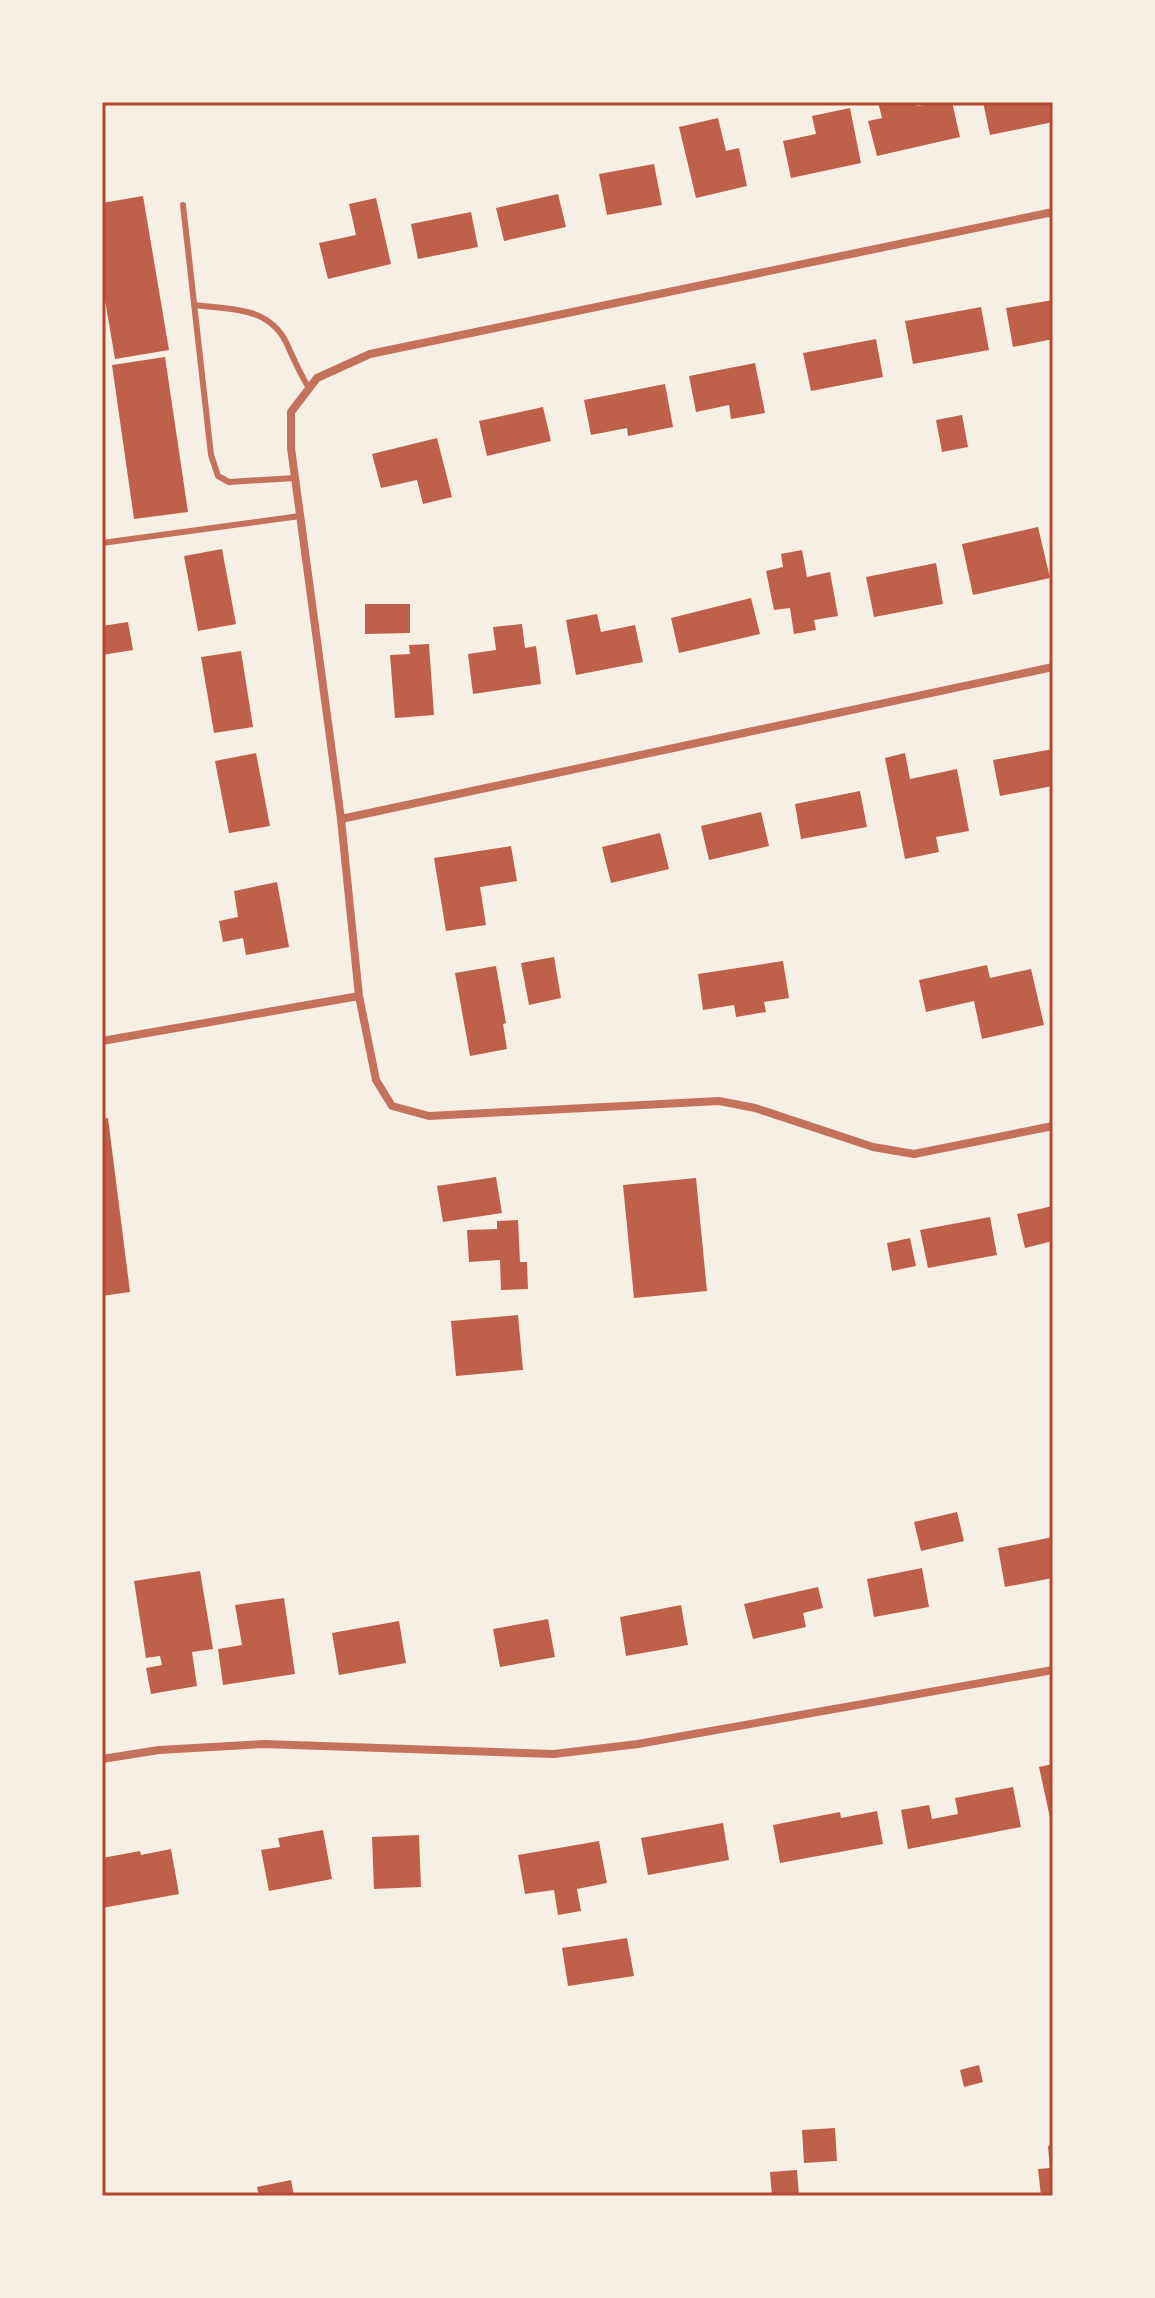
<svg xmlns="http://www.w3.org/2000/svg" width="1155" height="2298" font-family="Spectral,serif">
  <style>
    .building { fill: #bf614a }
    .lines { fill: none; stroke-linecap: round; stroke-linejoin: round }
    .service { stroke: #c5725c; stroke-width: 6 }
    .minor { stroke: #c5725c; stroke-width: 8 }
    .neatline { fill: none; stroke: #b5482f; stroke-width: 3 }
  </style>
  <rect width="100%" height="100%" fill="#f6efe4"/>
  <!-- building -->
  <path class="building" d="M 878,102 L 916,102 L 917,106 L 952,102 L 960,137 L 877,156 L 868,121 L 882,118 Z
    M 983,102 L 1053,102 L 1053,122 L 990,135 Z
    M 850,108 L 861,163 L 791,178 L 783,141 L 816,134 L 812,116 Z
    M 718,118 L 726,151 L 739,148 L 747,186 L 696,198 L 679,127 Z
    M 654,164 L 662,205 L 607,215 L 599,174 Z
    M 558,194 L 566,227 L 504,241 L 496,208 Z
    M 143,196 L 169,350 L 115,359 L 102,282 L 102,203 Z
    M 376,198 L 391,264 L 328,279 L 319,243 L 356,235 L 349,204 Z
    M 471,212 L 478,247 L 418,259 L 411,224 Z
    M 1053,300 L 1053,339 L 1013,347 L 1006,308 Z
    M 981,307 L 989,350 L 913,364 L 905,321 Z
    M 876,339 L 883,377 L 811,391 L 803,353 Z
    M 165,357 L 188,512 L 134,519 L 112,365 Z
    M 755,363 L 765,413 L 731,419 L 729,405 L 696,412 L 689,376 Z
    M 665,384 L 673,427 L 628,436 L 627,428 L 591,435 L 584,400 Z
    M 543,407 L 551,441 L 487,456 L 479,421 Z
    M 962,415 L 968,447 L 942,452 L 936,420 Z
    M 437,438 L 452,497 L 423,504 L 417,480 L 381,488 L 372,454 Z
    M 1038,527 L 1050,578 L 973,595 L 962,544 Z
    M 222,549 L 236,624 L 198,631 L 184,556 Z
    M 802,550 L 807,577 L 830,572 L 838,616 L 814,620 L 816,630 L 794,634 L 790,608 L 774,610 L 766,571 L 783,567 L 781,554 Z
    M 936,563 L 943,604 L 874,617 L 866,577 Z
    M 751,598 L 760,634 L 679,653 L 671,618 Z
    M 365,604 L 410,604 L 410,633 L 365,634 Z
    M 597,614 L 601,632 L 635,625 L 643,662 L 576,675 L 566,620 Z
    M 128,622 L 133,650 L 102,655 L 102,626 Z
    M 522,624 L 525,648 L 536,646 L 541,684 L 473,694 L 468,654 L 496,650 L 493,627 Z
    M 429,644 L 434,715 L 395,718 L 390,655 L 410,654 L 409,645 Z
    M 241,651 L 253,727 L 214,733 L 201,657 Z
    M 1053,749 L 1053,786 L 1000,796 L 993,760 Z
    M 256,753 L 270,826 L 229,833 L 215,761 Z
    M 905,753 L 910,779 L 957,769 L 969,831 L 936,837 L 939,852 L 905,859 L 885,758 Z
    M 860,791 L 867,827 L 801,839 L 795,804 Z
    M 761,812 L 769,846 L 709,860 L 701,826 Z
    M 660,833 L 669,869 L 611,883 L 602,847 Z
    M 511,846 L 517,881 L 480,887 L 486,925 L 446,931 L 434,858 Z
    M 277,882 L 289,947 L 246,955 L 243,938 L 223,942 L 219,921 L 238,917 L 234,891 Z
    M 554,957 L 561,998 L 529,1005 L 521,963 Z
    M 783,961 L 789,998 L 764,1002 L 766,1012 L 736,1017 L 734,1005 L 703,1010 L 698,974 Z
    M 987,965 L 990,978 L 1031,969 L 1044,1025 L 982,1039 L 974,1001 L 926,1012 L 919,980 Z
    M 496,966 L 506,1023 L 503,1024 L 507,1049 L 470,1056 L 455,973 Z
    M 108,1118 L 130,1292 L 102,1296 L 102,1119 Z
    M 496,1177 L 502,1213 L 443,1222 L 437,1186 Z
    M 696,1178 L 707,1291 L 634,1298 L 623,1185 Z
    M 1053,1206 L 1053,1241 L 1025,1248 L 1017,1214 Z
    M 990,1217 L 997,1255 L 928,1268 L 920,1230 Z
    M 518,1220 L 520,1262 L 527,1262 L 528,1289 L 501,1290 L 500,1260 L 469,1262 L 467,1230 L 497,1229 L 497,1221 Z
    M 910,1238 L 916,1266 L 892,1271 L 887,1243 Z
    M 518,1315 L 523,1370 L 456,1376 L 451,1321 Z
    M 957,1512 L 964,1541 L 921,1551 L 914,1522 Z
    M 1053,1537 L 1053,1578 L 1005,1587 L 998,1548 Z
    M 922,1568 L 929,1607 L 874,1617 L 867,1579 Z
    M 200,1571 L 213,1649 L 192,1652 L 197,1686 L 151,1694 L 146,1668 L 162,1665 L 160,1656 L 146,1658 L 134,1581 Z
    M 818,1587 L 823,1608 L 803,1613 L 806,1627 L 753,1639 L 744,1604 Z
    M 284,1598 L 295,1674 L 223,1685 L 218,1649 L 242,1645 L 235,1605 Z
    M 681,1605 L 688,1645 L 626,1656 L 620,1617 Z
    M 548,1619 L 555,1657 L 500,1667 L 493,1629 Z
    M 399,1621 L 406,1663 L 339,1675 L 332,1633 Z
    M 1053,1764 L 1053,1826 L 1052,1827 L 1039,1767 Z
    M 1013,1787 L 1021,1827 L 908,1849 L 901,1810 L 929,1805 L 932,1819 L 958,1814 L 955,1798 Z
    M 877,1811 L 883,1844 L 780,1863 L 773,1825 L 840,1812 L 841,1818 Z
    M 723,1823 L 729,1860 L 648,1875 L 641,1838 Z
    M 323,1830 L 332,1879 L 269,1891 L 261,1850 L 280,1847 L 278,1838 Z
    M 419,1835 L 421,1887 L 374,1889 L 372,1837 Z
    M 599,1841 L 607,1883 L 577,1889 L 581,1911 L 558,1915 L 554,1890 L 525,1894 L 518,1855 Z
    M 171,1849 L 179,1894 L 102,1908 L 102,1858 L 140,1851 L 141,1855 Z
    M 627,1938 L 634,1976 L 568,1986 L 562,1948 Z
    M 979,2065 L 983,2082 L 964,2087 L 960,2070 Z
    M 835,2128 L 837,2161 L 804,2163 L 802,2130 Z
    M 1053,2145 L 1053,2196 L 1041,2196 L 1038,2169 L 1050,2168 L 1048,2146 Z
    M 797,2170 L 799,2196 L 772,2196 L 770,2172 Z
    M 291,2180 L 294,2196 L 259,2196 L 257,2187 Z"/>
  <g class="lines">
    <!-- service -->
    <path class="service" d="M 183,205 L 211,455 L 218,476 L 229,482 L 295,478
      M 195,305 C 231,310 269,306 287,344 C 294,360 300,374 309,388
      M 102,543 L 300,516"/>
    <!-- minor -->
    <path class="minor" d="M 1053,212 L 370,354 L 317,378 L 291,412 L 291,448 L 341,819 L 359,996 L 376,1080 L 392,1106 L 429,1116 L 719,1101 L 755,1108 L 873,1147 L 914,1154 L 1053,1126
      M 341,819 L 1053,667
      M 102,1041 L 359,996
      M 102,1759 L 159,1750 L 264,1744 L 554,1754 L 638,1744 L 1053,1670"/>
  </g>
  <!-- border -->
  <rect width="1155" height="2298" fill="none" stroke="#f6efe4" stroke-width="208"/>
  <rect x="104" y="104" width="947" height="2090" class="neatline"/>
</svg>
